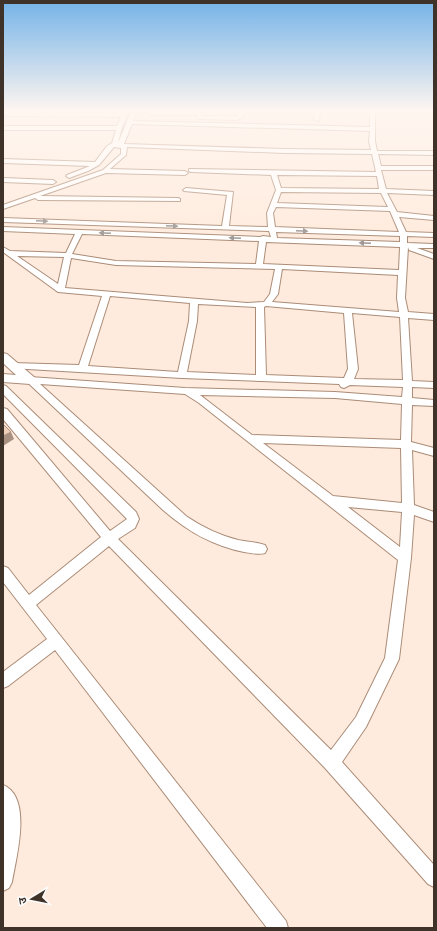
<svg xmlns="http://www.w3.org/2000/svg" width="437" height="931" font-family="Figtree,'Noto Sans Devanagari',sans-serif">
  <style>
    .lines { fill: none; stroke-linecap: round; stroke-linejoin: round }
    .minor-casing { stroke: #ab8c77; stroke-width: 2 }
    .tertiary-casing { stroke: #ab8c77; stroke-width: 2 }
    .minor { fill: #fff; fill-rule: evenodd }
    .tertiary { fill: #fff; fill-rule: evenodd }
    .shaded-wall { fill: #a89181 }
    .building { fill: #f0cfb8; stroke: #a89181 }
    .oneway { fill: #9f9894 }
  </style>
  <rect width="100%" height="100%" fill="#ffebdd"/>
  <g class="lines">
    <defs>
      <path id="minor" d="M 3,112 L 123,113 L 124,112 L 128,112 L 122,128 L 118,143 L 131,112 L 136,112 L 133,121 L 370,127 L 370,112 L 375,112 L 375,141 L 377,151 L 434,151 L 434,155 L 378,154 L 381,166 L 434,166 L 434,170 L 381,170 L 386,189 L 434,191 L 434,195 L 387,193 L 397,212 L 434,216 L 434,220 L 399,217 L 406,232 L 434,233 L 434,237 L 407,236 L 407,243 L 434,244 L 434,248 L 417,248 L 434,254 L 434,259 L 409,250 L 408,247 L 405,298 L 408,312 L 434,314 L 434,320 L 408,318 L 412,381 L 434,382 L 434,388 L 412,387 L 412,398 L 434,400 L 434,406 L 412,405 L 411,442 L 434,448 L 434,456 L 412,450 L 414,505 L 434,512 L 434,522 L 414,515 L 411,558 L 399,659 L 366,727 L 342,762 L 434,865 L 434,887 L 428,884 L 325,768 L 109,546 L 36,605 L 286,921 L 288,928 L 267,928 L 55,650 L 8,686 L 3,688 L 3,672 L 47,639 L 3,582 L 3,566 L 8,568 L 29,595 L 101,537 L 3,419 L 3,408 L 7,409 L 110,531 L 127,519 L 3,394 L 3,385 L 6,386 L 136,512 L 139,519 L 135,528 L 118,539 L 331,750 L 356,717 L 385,658 L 398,560 L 199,403 L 185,394 L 40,384 L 186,516 C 202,527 219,535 238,540 C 247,542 257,542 265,545 L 267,549 L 265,553 C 259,555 251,553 244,552 C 213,546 187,531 163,510 L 25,380 L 30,377 L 185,388 L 335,392 L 402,397 L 403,387 L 350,385 L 344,388 L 341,387 L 339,384 L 182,378 L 10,368 L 8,366 L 13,363 L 79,365 L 102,296 L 58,292 L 3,252 L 3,247 L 10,251 L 66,253 L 75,234 L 3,231 L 3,227 L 260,237 L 263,236 L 271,237 L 269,231 L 3,222 L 3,218 L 222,226 L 227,195 L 184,191 L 183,190 L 186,188 L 233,192 L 229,226 L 268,227 L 267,213 L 276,190 L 271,175 L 191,172 L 189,171 L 189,169 L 376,172 L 372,154 L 284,153 L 127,147 L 126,155 L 110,169 L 185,171 L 188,173 L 185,175 L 106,173 L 40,196 L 178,198 L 180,199 L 180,201 L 38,200 L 35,198 L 3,209 L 3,205 L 103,170 L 121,154 L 121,148 L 114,147 L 99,165 L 88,171 L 69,178 L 66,176 L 67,175 L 90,166 L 3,163 L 3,159 L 95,162 L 107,146 L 112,143 L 116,130 L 3,130 L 3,126 L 117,126 L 121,117 L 3,116 ZM 132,124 L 370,131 L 369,141 L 371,150 L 284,149 L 124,144 ZM 277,175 L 377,176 L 379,189 L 281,188 ZM 281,192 L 381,193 L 388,207 L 277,203 ZM 276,207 L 390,211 L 399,232 L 275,227 L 273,213 ZM 276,232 L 400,236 L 400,242 L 277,238 ZM 82,234 L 259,241 L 256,264 L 116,261 L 72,254 ZM 266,242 L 400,247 L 399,270 L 263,264 ZM 17,256 L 64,257 L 58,284 ZM 71,258 L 116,265 L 275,269 L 270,294 L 264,302 L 247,303 L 65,288 ZM 282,269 L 398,275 L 397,298 L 399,312 L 272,302 L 278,294 ZM 110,296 L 190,303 L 189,321 L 178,372 L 88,366 ZM 198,304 L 256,307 L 256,375 L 187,372 L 197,321 ZM 266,306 L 344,313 L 348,369 L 344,378 L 266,375 L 264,307 ZM 352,313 L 400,317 L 403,380 L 354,379 L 358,369 ZM 200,395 L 335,398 L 402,404 L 401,440 L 252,435 ZM 263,443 L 401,448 L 402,503 L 333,496 ZM 348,507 L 402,512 L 400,547 Z
        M 148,112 L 202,112 L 202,116 L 236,116 L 239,115 L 240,112 L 245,112 L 243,117 L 237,120 L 199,119 L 196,117 L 197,115 L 149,115 L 146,113 Z
        M 315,112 L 320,112 L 319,121 L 314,120 Z
        M 3,178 L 53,180 L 56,182 L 53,184 L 3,182 Z
        M 3,785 C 33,797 16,858 12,882 L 9,888 L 3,891 Z"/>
      <path id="tertiary" d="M 3,353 L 7,354 L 34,377 L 36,380 L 34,383 L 30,384 L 3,382 L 3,374 L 16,375 L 3,363 Z"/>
    </defs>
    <!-- minor casing -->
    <use href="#minor" class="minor-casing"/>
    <!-- tertiary casing -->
    <use href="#tertiary" class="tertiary-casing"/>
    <!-- minor -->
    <use href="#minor" class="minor"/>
    <!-- tertiary -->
    <use href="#tertiary" class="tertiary"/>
  </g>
  <!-- shaded-wall -->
  <path class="shaded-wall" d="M 11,432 L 14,439 L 3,446 L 3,436 Z"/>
  <!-- building -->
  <path class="building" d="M 3,424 L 11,432 L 3,436 Z"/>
  <!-- one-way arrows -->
  <defs><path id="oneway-solid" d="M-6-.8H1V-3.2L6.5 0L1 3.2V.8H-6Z"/></defs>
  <g class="oneway">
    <use href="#oneway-solid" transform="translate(42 221) rotate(2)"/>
    <use href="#oneway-solid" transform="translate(172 226) rotate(2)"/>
    <use href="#oneway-solid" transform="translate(302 231) rotate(2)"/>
    <use href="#oneway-solid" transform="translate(105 233) rotate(-178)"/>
    <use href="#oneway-solid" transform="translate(235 238) rotate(-178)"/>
    <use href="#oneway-solid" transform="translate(365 243) rotate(-177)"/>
  </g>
  <!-- sky -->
  <linearGradient id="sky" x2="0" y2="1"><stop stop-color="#74b3e8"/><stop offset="0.46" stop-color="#fff6f0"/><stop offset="1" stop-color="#fff6f0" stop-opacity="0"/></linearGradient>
  <rect width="437" height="242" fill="url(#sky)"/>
  <!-- border -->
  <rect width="437" height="931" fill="none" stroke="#3f3229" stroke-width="8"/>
  <!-- north arrow -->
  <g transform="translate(32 899) rotate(260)" stroke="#fcfcfc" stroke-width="3" paint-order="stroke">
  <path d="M0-3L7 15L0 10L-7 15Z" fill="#3f3229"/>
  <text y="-6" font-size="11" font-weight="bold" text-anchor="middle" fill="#3f3229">उ</text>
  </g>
</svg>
